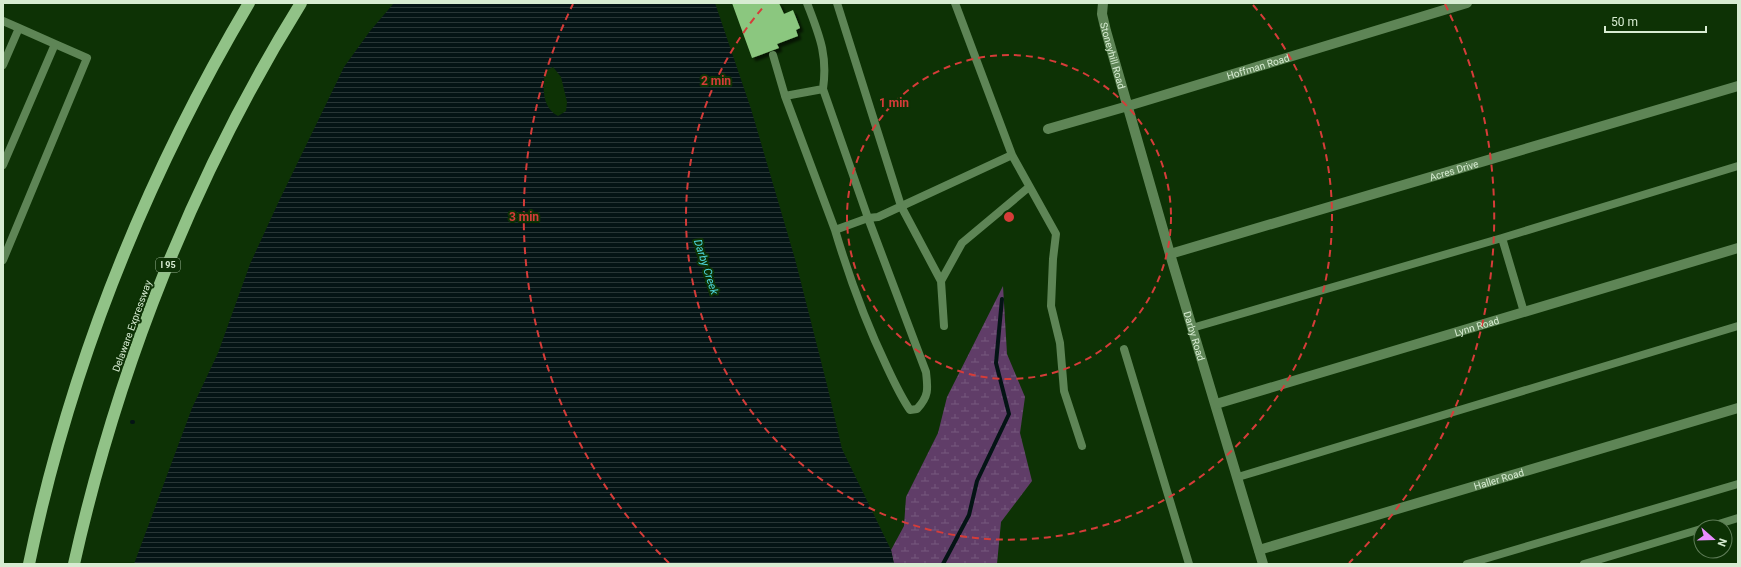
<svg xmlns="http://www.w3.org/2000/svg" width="1741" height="567" font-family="Roboto,sans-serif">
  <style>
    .wetland { fill: url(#wetland-marsh) }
    .water { fill: url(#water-rules); fill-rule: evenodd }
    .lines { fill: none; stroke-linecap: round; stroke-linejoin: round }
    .stream { stroke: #041415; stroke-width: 4 }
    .building { fill: #8bc77f; filter: url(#shadow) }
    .service { stroke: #5e8556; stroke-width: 8 }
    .minor { stroke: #5e8556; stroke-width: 10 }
    .motorway { stroke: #91c287; stroke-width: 12 }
    .ring { fill: none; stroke: #d63c39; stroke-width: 2; stroke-dasharray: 7 5 }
    .labels { text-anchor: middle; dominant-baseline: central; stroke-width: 4; stroke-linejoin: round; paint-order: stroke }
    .shield { fill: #0d3205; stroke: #9ab494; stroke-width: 1 }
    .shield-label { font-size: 9px; font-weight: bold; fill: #d7ecd2 }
    .street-label { font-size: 10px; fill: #d7ecd2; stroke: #0d3205 }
    .water-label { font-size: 11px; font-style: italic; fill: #4fd9e0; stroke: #0d3205 }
    .centre { fill: #d63c39; stroke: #0d3205; stroke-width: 2 }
    .ring-label { font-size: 12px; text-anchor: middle; font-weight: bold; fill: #d63c39; stroke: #0d3205; stroke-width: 4; stroke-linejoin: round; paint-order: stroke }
  </style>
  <defs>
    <pattern id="wetland-marsh" width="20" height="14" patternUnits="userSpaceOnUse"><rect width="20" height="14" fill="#603d68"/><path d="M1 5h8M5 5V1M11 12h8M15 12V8" fill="none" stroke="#76597d"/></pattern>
    <pattern id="water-rules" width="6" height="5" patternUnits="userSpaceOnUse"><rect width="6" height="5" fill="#041415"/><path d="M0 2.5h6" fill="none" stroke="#283636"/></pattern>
    <filter id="shadow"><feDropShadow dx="3.5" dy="3.5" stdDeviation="1" flood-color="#0009"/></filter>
  </defs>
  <rect width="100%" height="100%" fill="#0d3205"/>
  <!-- wetland -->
  <path class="wetland" d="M 1003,286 L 1007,354 L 1025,397 L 1020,433 L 1032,481 L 1001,522 L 997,564 L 894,564 L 891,550 L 904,526 L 906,497 L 938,433 L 947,397 Z"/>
  <!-- water -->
  <path class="water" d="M 394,3 L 715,3 L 751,109 L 795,259 L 827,385 L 842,449 L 891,550 L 894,564 L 134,564 L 192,408 L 218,353 L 250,264 L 279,201 L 344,67 L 370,31 ZM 553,67 L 561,77 L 567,102 L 566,111 L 558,116 C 541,107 543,87 545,71 Z"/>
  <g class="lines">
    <!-- stream -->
    <path class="stream" d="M 132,422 L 133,422
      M 943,564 L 969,515 L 977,481 L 1009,414 L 996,363 L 1002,299"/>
  </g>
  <!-- building -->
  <path class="building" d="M 732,3 L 779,3 L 784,14 L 793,10 L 800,28 L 796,30 L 798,36 L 777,44 L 779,48 L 752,58 Z"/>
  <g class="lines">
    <!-- service -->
    <path class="service" d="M 807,3 C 819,35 828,54 823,89 L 868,218 L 835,230 L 785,96 L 823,89
      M 837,3 L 901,206 L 941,281 L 944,326
      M 3,21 L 19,28 L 3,65
      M 19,28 L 55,44
      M 773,55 L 785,96
      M 1012,155 L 1056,234 L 1053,259 L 1051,306 L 1060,343 L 1064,391 L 1082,446
      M 3,165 L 55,44 L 87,58 L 3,260
      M 835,230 C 849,277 866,323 887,367 C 894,382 901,397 910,410 L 917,409 C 929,396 928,389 926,372 L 868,218 L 878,217 L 1012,155 L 955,3
      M 1502,238 L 1524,312
      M 941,281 L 962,243 L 1029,187
      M 1192,328 L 1502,238 L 1738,166
      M 1124,349 L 1189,564
      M 1238,477 L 1738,326
      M 1709,527 L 1738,518
      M 1467,564 L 1738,484
      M 1584,564 L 1701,529"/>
    <!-- minor -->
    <g class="minor">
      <path id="s1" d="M 1103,3 L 1102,14 L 1106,31 L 1170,254 L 1263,564"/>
      <path id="s2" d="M 1048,129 L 1128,106 L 1467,3"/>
      <path id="s3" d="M 1170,254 L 1738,86"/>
      <path id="s4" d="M 1216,404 L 1738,248"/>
      <path id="s5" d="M 1259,550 L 1738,408"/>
    </g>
    <!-- motorway -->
    <path class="motorway" d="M 29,564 C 70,366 146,177 249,3
      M 74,564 C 118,367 194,175 301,3"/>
  </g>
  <!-- distance rings -->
  <g class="ring">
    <circle cx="1009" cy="217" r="162"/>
    <path d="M1253 5A323 323 0 1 1 765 5"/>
    <path d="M669 563A485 485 0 0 1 573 4M1445 4A485 485 0 0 1 1349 563"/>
  </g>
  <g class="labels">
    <!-- shield labels -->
    <rect class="shield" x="156" y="258" width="24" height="14" rx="3"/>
    <g class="shield-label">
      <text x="168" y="265">I 95</text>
    </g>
    <!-- street labels -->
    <g class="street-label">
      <text stroke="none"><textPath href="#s1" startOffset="54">Stoneyhill Road</textPath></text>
      <text stroke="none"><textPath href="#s2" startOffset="219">Hoffman Road</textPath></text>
      <text stroke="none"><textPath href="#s3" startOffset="296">Acres Drive</textPath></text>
      <text transform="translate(132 326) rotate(-70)">Delaware Expressway</text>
      <text stroke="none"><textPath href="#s4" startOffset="272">Lynn Road</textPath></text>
      <text stroke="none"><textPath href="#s1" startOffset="346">Darby Road</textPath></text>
      <text stroke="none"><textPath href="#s5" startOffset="250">Haller Road</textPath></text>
    </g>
    <!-- water labels -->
    <g class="water-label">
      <text transform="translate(706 267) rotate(72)">Darby Creek</text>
    </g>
  </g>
  <circle cx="1009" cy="217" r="6" class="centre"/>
  <g class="ring-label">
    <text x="716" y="85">2 min</text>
    <text x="894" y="107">1 min</text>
    <text x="524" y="221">3 min</text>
  </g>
  <!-- border -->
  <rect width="1741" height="567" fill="none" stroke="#d7ecd2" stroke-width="8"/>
  <!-- north arrow -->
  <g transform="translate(1713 539) rotate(110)"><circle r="19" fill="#0d3205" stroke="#5e7c57"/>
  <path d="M0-3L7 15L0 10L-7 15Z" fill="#e98dfe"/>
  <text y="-6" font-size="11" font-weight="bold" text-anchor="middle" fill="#d7ecd2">N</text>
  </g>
  <!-- scale -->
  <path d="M1605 26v6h101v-6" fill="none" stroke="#d7ecd2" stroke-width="2"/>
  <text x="1611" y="26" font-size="12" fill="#d7ecd2" stroke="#0d3205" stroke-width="3" paint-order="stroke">50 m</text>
</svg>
